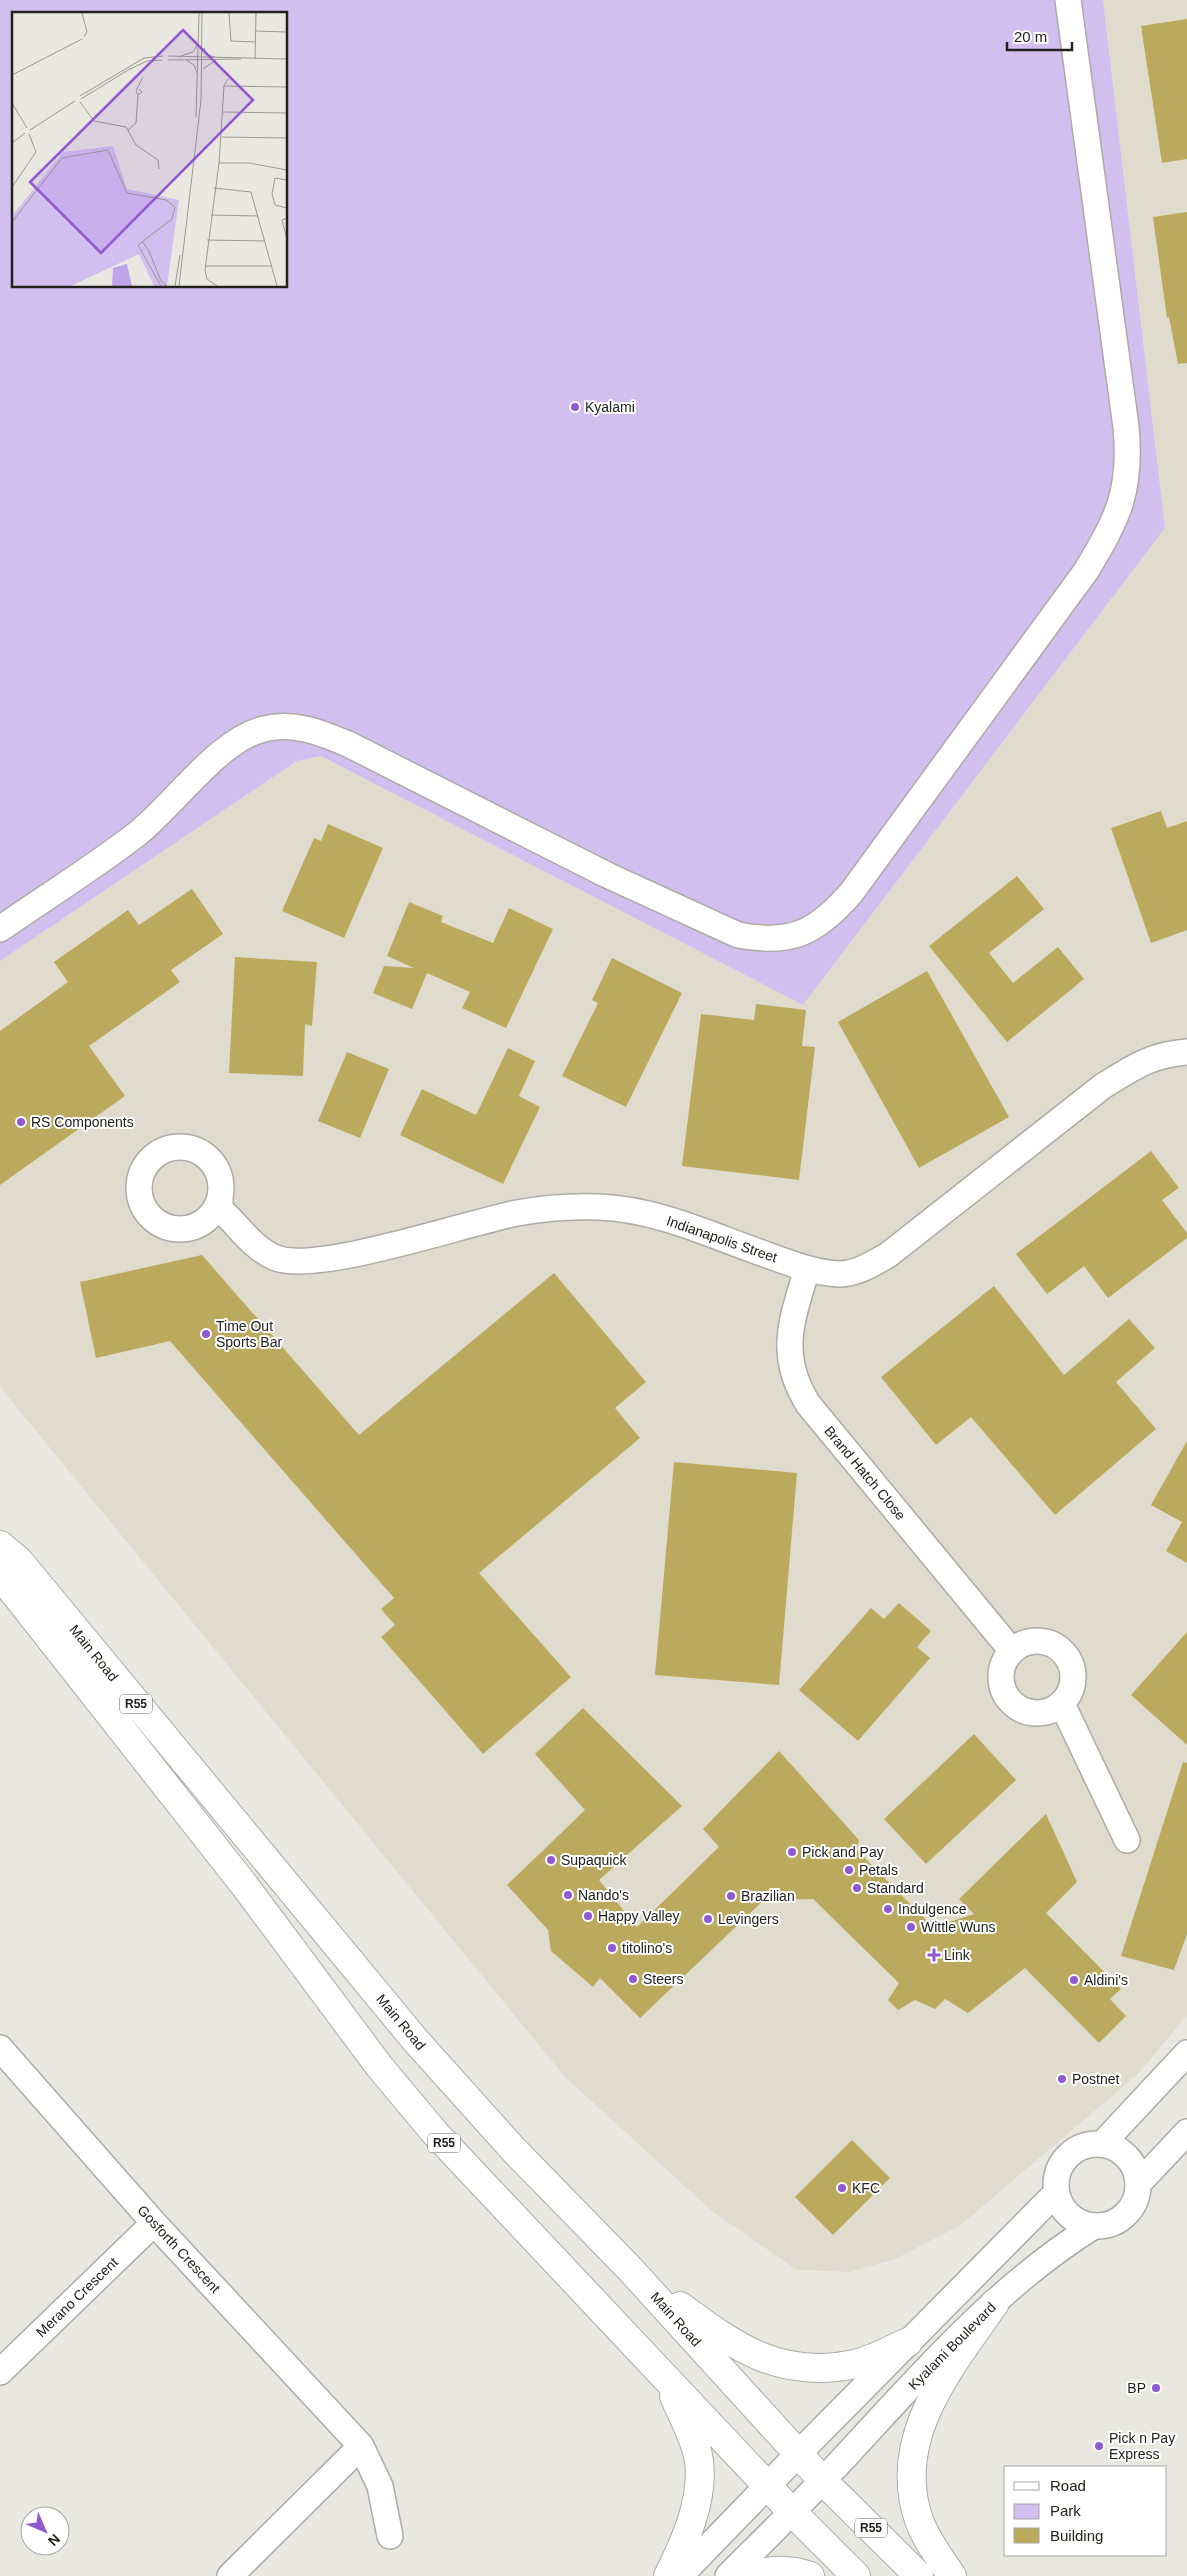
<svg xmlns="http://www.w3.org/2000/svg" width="1187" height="2576" font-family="Helvetica,sans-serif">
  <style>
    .built { fill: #dfdccd }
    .green { fill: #d2bff0; fill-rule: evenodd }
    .building { fill: #bbaa5d }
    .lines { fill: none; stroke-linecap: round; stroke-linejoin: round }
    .street-casing { stroke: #adaba5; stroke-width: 28 }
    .primary-casing { stroke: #adaba5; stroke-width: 30 }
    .street { stroke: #fff; stroke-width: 25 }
    .primary { stroke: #fff; stroke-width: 28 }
    .poi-dot { fill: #9159d1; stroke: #fff; stroke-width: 2 }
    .labels { text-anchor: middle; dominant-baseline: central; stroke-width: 4; stroke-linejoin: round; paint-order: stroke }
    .shield { fill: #fff; stroke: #646462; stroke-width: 1 }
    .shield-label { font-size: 12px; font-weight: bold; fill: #21211e }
    .poi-label { font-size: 14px; fill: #21211e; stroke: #fff; text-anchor: start }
    .street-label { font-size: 14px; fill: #21211e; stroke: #fff }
    .inset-road { fill: none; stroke: #999892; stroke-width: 1 }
    .view { fill: #9159d1; fill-opacity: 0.15; stroke: #9159d1; stroke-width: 2.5 }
    .inset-edge { fill: none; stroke: #21211e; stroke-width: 2.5 }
  </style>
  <rect width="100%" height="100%" fill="#e9e8e0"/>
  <!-- built -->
  <path class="built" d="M 1103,0 L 1187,0 L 1187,2015 L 1139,2073 L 961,2225 L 895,2259 L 850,2272 L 797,2270 L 713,2212 L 565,2077 L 0,1387 L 0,961 L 297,761 L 321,756 L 803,1005 L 1165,528 Z"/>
  <!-- green -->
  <path class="green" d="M 0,0 L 1103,0 L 1165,528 L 803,1005 L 321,756 L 297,761 L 0,961 ZM 14,14 L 286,14 L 286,286 L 14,286 Z"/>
  <!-- building -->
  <path class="building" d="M 1187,19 L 1187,159 L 1162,163 L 1141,26 Z
    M 1187,212 L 1187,363 L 1178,364 L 1169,317 L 1167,318 L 1153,217 Z
    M 1161,811 L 1167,828 L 1187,821 L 1187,930 L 1151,943 L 1111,828 Z
    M 328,824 L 383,848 L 344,938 L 282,911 L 314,838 L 321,841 Z
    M 1017,876 L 1044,909 L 989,953 L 1013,983 L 1058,947 L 1084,979 L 1007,1042 L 929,946 Z
    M 192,889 L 223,934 L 171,970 L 180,982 L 89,1046 L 125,1096 L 0,1185 L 0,1031 L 68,982 L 54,962 L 128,910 L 139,925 Z
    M 409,902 L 443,916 L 441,922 L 493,943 L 509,908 L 553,929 L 506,1028 L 462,1008 L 470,992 L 427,973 L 412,1009 L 373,993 L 384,966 L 414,968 L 387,956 Z
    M 235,957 L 317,962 L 312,1026 L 305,1024 L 303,1076 L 229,1073 Z
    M 612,958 L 682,993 L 626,1107 L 562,1076 L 598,1003 L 592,1000 Z
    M 927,971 L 1009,1117 L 919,1168 L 838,1022 Z
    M 756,1004 L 806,1010 L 802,1046 L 815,1047 L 799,1180 L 682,1166 L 701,1014 L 754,1020 Z
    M 508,1048 L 535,1061 L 519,1096 L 540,1107 L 503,1184 L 400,1135 L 422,1089 L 476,1115 Z
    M 347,1052 L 389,1069 L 360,1138 L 318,1121 Z
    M 1151,1151 L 1179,1188 L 1162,1200 L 1187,1233 L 1187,1238 L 1108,1298 L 1084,1266 L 1047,1294 L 1016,1254 Z
    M 202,1255 L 359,1435 L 554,1273 L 646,1382 L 615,1408 L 640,1438 L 479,1573 L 571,1677 L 483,1754 L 381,1637 L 395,1625 L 381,1609 L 394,1598 L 170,1341 L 96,1358 L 80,1282 Z
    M 994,1286 L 1064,1375 L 1129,1319 L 1155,1348 L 1116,1382 L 1156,1429 L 1055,1515 L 971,1417 L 936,1445 L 881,1377 Z
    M 1187,1441 L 1187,1563 L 1166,1551 L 1182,1522 L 1151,1505 Z
    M 674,1462 L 797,1473 L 779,1685 L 655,1675 Z
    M 899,1603 L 931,1631 L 917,1647 L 930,1658 L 858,1741 L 799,1690 L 871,1608 L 884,1619 Z
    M 1187,1632 L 1187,1745 L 1131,1695 Z
    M 583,1708 L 682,1806 L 599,1880 L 637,1927 L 719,1847 L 703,1829 L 779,1751 L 859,1840 L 857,1850 L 933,1927 L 974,1914 L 959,1899 L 1046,1814 L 1077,1882 L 1046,1913 L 1121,1989 L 1110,1999 L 1126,2016 L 1099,2043 L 1025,1968 L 968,2013 L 945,1999 L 935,2009 L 915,2000 L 898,2010 L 888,2000 L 899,1983 L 813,1899 L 764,1900 L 640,2018 L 600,1978 L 593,1987 L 551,1951 L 548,1930 L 507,1885 L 585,1810 L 535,1754 Z
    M 974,1734 L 1016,1780 L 926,1864 L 884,1819 Z
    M 1183,1762 L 1187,1763 L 1187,1934 L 1174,1970 L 1121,1956 Z
    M 852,2140 L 890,2178 L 833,2235 L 795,2197 Z"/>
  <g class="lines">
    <defs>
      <path id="street" d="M 0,929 C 46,897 93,868 137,834 C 174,805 219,739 264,729 C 294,721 322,733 348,744 L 607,875 L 738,935 C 791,945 816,933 851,893 L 1086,571 C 1118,518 1132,491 1126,427 L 1068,0
        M139 1188a41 41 0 1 1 82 0a41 41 0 1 1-82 0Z
        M 220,1200 L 220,1209 C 238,1225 253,1249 276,1258 C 318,1274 466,1223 517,1213 C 544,1208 572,1206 599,1207 C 658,1209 715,1237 770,1256 C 792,1264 815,1273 839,1274 C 857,1274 874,1263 888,1255 L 1103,1086 C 1134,1067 1150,1055 1187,1052
        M 807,1269 C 792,1320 777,1354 808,1404 L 1012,1651
        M1001 1677a36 36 0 1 1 72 0a36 36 0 1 1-72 0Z
        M 1062,1704 L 1127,1840
        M 0,2048 L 154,2223 L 361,2446 L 380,2486 L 390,2536
        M1056 2185a41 41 0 1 1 82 0a41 41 0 1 1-82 0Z
        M 1102,2144 L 1187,2053
        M 1138,2184 L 1187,2132
        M 0,2372 L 154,2223
        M 230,2576 L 361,2446
        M 680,2576 L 798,2454 L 1056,2193
        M 728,2576 C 766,2538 805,2500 842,2460 C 920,2376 996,2287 1094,2226"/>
      <path id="primary" d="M 0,1545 L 19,1561 L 416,2041 L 513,2149 L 630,2269 L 823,2481 L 919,2576
        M 0,1575 L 245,1886 L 379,2066 L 435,2133 L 792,2512 L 856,2576
        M 680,2306 C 736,2347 780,2380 855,2364 C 873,2360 891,2349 908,2342
        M 668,2576 C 685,2542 704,2500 699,2461 C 696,2439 682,2416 674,2396
        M 748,2576 C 771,2570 788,2568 810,2576
        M 952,2576 C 940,2558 926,2540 919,2520 C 890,2437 951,2367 995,2303"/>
    </defs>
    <!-- street casing -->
    <use href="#street" class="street-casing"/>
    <!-- primary casing -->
    <use href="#primary" class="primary-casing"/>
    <!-- street -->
    <use href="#street" class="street"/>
    <!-- primary -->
    <use href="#primary" class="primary"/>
  </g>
  <!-- markers -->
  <g class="poi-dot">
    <circle cx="575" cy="407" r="5"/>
    <circle cx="21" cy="1122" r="5"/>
    <circle cx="206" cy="1334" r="5"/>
    <circle cx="792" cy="1852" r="5"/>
    <circle cx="551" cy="1860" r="5"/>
    <circle cx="849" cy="1870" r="5"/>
    <circle cx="857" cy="1888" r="5"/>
    <circle cx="568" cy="1895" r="5"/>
    <circle cx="731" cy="1896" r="5"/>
    <circle cx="888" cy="1909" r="5"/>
    <circle cx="588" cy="1916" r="5"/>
    <circle cx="708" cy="1919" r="5"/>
    <circle cx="911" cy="1927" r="5"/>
    <circle cx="612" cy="1948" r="5"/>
    <path d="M931.5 1947.5h5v5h5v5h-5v5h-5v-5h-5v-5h5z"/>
    <circle cx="633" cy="1979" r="5"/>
    <circle cx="1074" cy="1980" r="5"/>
    <circle cx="1062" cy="2079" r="5"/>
    <circle cx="842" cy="2188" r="5"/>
    <circle cx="1156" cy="2388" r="5"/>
    <circle cx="1099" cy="2446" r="5"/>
  </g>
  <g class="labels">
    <!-- shield labels -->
    <g class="shield">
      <rect x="120" y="1694.5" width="32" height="19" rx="4"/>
      <rect x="428" y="2133.5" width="32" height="19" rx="4"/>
      <rect x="855" y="2518.5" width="32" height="19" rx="4"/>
    </g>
    <g class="shield-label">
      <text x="136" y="1704">R55</text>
      <text x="444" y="2143">R55</text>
      <text x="871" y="2528">R55</text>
    </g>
    <!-- poi labels -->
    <g class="poi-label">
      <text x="585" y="407">Kyalami</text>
      <text x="31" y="1122">RS Components</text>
      <text x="216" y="1326">Time Out<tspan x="216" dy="16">Sports Bar</tspan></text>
      <text x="802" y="1852">Pick and Pay</text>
      <text x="561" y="1860">Supaquick</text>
      <text x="859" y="1870">Petals</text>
      <text x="867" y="1888">Standard</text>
      <text x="578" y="1895">Nando's</text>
      <text x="741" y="1896">Brazilian</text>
      <text x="898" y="1909">Indulgence</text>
      <text x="598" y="1916">Happy Valley</text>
      <text x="718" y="1919">Levingers</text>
      <text x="921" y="1927">Wittle Wuns</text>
      <text x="622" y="1948">titolino's</text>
      <text x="944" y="1955">Link</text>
      <text x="643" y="1979">Steers</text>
      <text x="1084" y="1980">Aldini's</text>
      <text x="1072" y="2079">Postnet</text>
      <text x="852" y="2188">KFC</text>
      <text x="1146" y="2388" text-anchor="end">BP</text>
      <text x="1109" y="2438">Pick n Pay<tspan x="1109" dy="16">Express</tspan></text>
    </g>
    <!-- street labels -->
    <g class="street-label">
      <text transform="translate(722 1239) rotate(19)">Indianapolis Street</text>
      <text transform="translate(865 1473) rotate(50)">Brand Hatch Close</text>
      <text transform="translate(94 1653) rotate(51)">Main Road</text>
      <text transform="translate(401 2022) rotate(50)">Main Road</text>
      <text transform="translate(179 2249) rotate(47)">Gosforth Crescent</text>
      <text transform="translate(77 2297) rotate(-44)">Merano Crescent</text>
      <text transform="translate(676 2319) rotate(48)">Main Road</text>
      <text transform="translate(952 2346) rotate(-45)">Kyalami Boulevard</text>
    </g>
  </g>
  <!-- overview -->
  <g transform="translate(12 12)">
    <rect width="275" height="275" fill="#e9e8e0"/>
    <path d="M 101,134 L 115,177 L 167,188 L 155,274 L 142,274 L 127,242 L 59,274 L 0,274 L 0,204 L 51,140 Z" fill="#d2bff0"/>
    <path d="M 115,252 L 120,274 L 100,274 L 101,256 Z" fill="#c0a4e9"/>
    <path class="inset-road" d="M 70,1 L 75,20 L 72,25M 217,1 L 219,29 L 243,30M 243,19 L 275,20M 192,36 L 195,43 L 203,45M 156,44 L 275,47M 166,45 L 181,40 L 185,33M 243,47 L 244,1M 156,48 L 229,47M 174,48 L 182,53 L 185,61M 191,57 L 204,48M 0,63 L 70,27M 212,74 L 275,75M 127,77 L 130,80 L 126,83 L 124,79 L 131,65M 68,84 L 132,46 L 151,44M 69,87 L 116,58 L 135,49 L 150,48M 68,90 L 82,109 L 114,115 L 124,133 L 146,148 L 147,157M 0,91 L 15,116M 211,100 L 275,101M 184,105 L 187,1M 18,118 L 63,89M 116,118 L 124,111 L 126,83M 210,125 L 275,126M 0,131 L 13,121M 207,151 L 237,151 L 275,158M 275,168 L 263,166 L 260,182 L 263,193 L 275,196M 0,175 L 24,140 L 17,122M 202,176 L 239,180 L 265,274M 199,203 L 246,204M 275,206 L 270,208 L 275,227M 0,210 L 50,146 L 96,138 L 115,181 L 154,188 L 163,195 L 160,207 L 126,233 L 149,274M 195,228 L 253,229M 130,229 L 137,239 L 149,269 L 155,274M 193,254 L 260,254M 163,274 L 168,243M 167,274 L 189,88 L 190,1M 205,274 L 195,267 L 193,258 L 207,151 L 212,74 L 216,67"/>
    <path class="view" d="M 171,18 L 241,88 L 89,241 L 18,170 Z"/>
    <rect width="275" height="275" class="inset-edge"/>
  </g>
  <!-- legend -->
  <rect x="1004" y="2466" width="162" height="90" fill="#ffffff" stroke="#a6a6a5"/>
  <rect x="1014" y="2482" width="25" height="8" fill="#ffffff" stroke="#a6a6a5"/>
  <text x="1050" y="2491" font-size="15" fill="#21211e">Road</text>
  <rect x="1014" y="2504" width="25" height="15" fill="#d2bff0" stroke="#a6a6a5"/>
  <text x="1050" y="2516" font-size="15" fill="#21211e">Park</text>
  <rect x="1014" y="2528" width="25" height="15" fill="#bbaa5d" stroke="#a6a6a5"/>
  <text x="1050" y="2541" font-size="15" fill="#21211e">Building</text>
  <!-- north arrow -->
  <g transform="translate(45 2531) rotate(135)"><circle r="24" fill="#ffffff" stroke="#a6a6a5"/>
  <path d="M0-4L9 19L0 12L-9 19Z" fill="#9159d1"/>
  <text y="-8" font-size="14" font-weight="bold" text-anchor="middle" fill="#21211e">N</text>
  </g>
  <!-- scale -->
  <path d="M1007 42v8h65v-8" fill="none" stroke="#21211e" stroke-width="2.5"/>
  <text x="1014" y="42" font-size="15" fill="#21211e" stroke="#ffffff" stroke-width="4" paint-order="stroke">20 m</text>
</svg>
